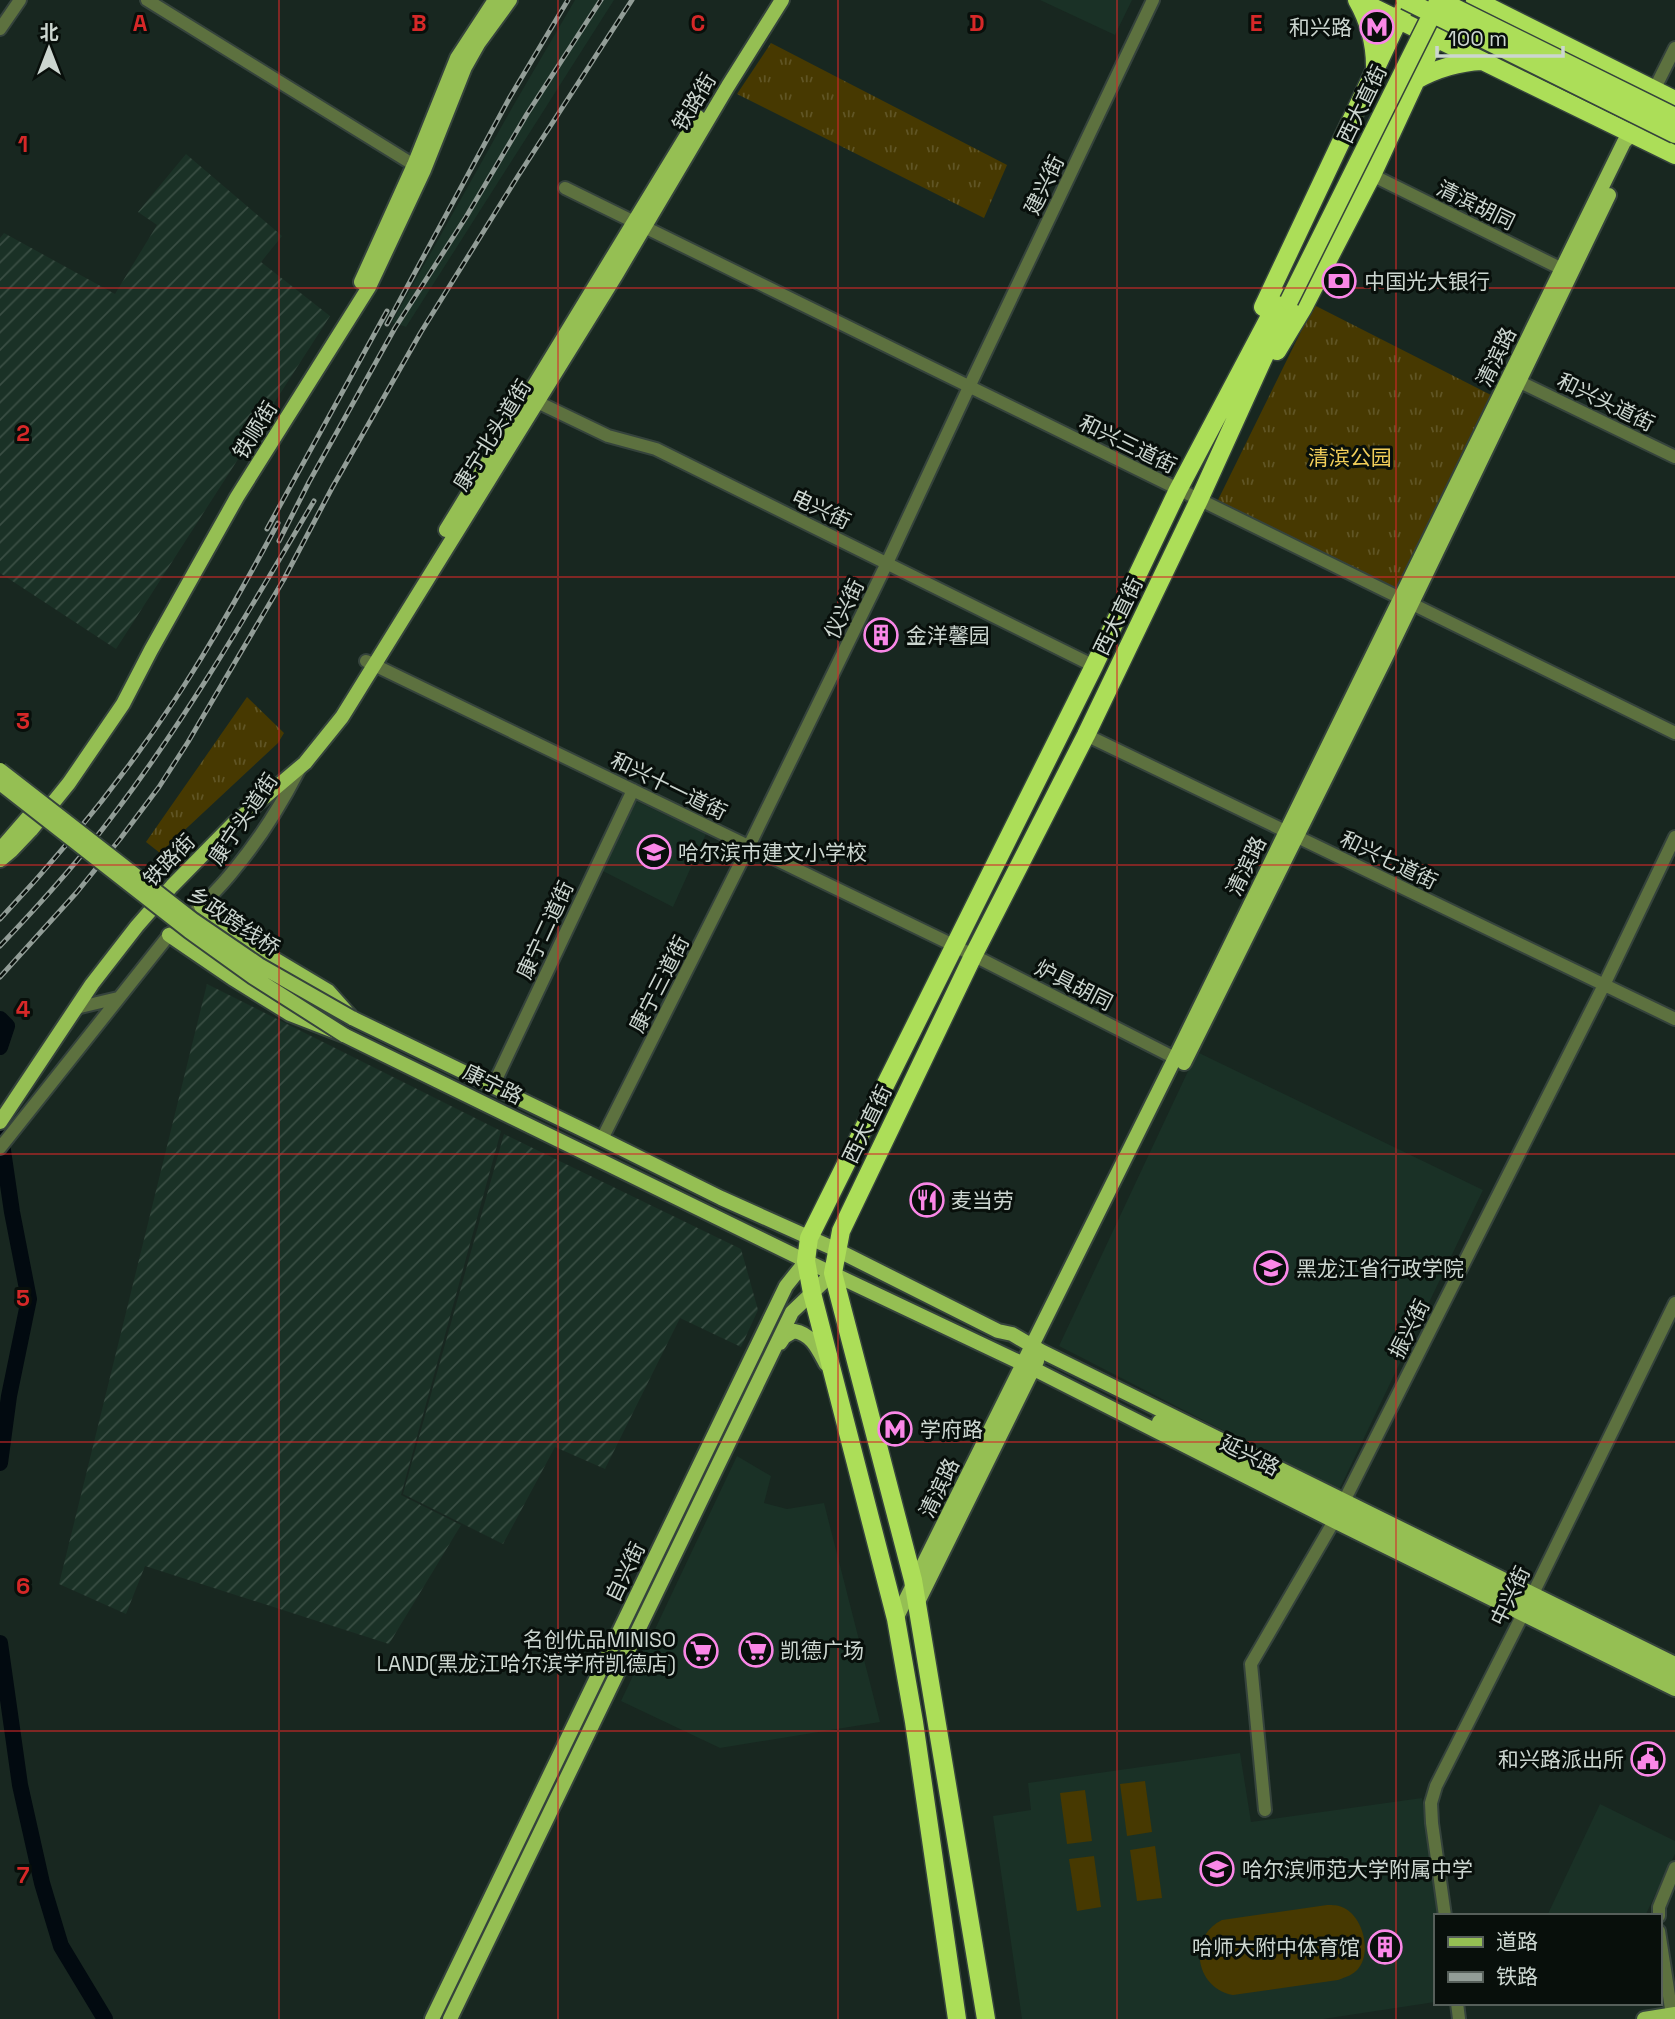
<svg xmlns="http://www.w3.org/2000/svg" width="1675" height="2019" font-family="'Space Grotesk','Noto Sans SC',sans-serif">
  <style>
    .built { fill: #1a3126 }
    .industrial { fill: url(#industrial-furrows) }
    .grass { fill: url(#grass-tufts) }
    .garden { fill: #473901 }
    .lines { fill: none; stroke-linecap: round; stroke-linejoin: round }
    .river { stroke: #020a10; stroke-width: 16 }
    .minor-casing { stroke: #35433c; stroke-width: 16 }
    .major-casing { stroke: #35433c; stroke-width: 18 }
    .highway-casing { stroke: #35433c; stroke-width: 21 }
    .minor { stroke: #5d713f; stroke-width: 12 }
    .major { stroke: #95bf53; stroke-width: 14 }
    .highway { stroke: #acde58; stroke-width: 18 }
    .rail-casing { stroke: #929d97; stroke-width: 5 }
    .rail { stroke: #080f0b; stroke-width: 2.5; stroke-dasharray: 8; stroke-linecap: butt }
    .major-bridge-casing { stroke: #35433c; stroke-width: 18; stroke-linecap: butt }
    .highway-bridge-casing { stroke: #35433c; stroke-width: 21; stroke-linecap: butt }
    .major-bridge { stroke: #95bf53; stroke-width: 14 }
    .highway-bridge { stroke: #acde58; stroke-width: 18 }
    .grid { fill: none; stroke: #d62828; stroke-width: 2; stroke-opacity: 0.55 }
    .labels { text-anchor: middle; dominant-baseline: central; stroke-width: 6; stroke-linejoin: round; paint-order: stroke }
    .poi-label { font-size: 21px; fill: #ccd6d0; stroke: #080f0b; text-anchor: start }
    .street-label { font-size: 21px; fill: #ccd6d0; stroke: #080f0b }
    .park-label { font-size: 21px; fill: #f1ce59; stroke: #080f0b }
    .grid-label { font-size: 23px; text-anchor: middle; font-weight: bold; fill: #d62828; stroke: #080f0b; stroke-width: 6; stroke-linejoin: round; paint-order: stroke }
  </style>
  <defs>
    <pattern id="industrial-furrows" width="10" height="10" patternUnits="userSpaceOnUse" patternTransform="scale(1.75)"><rect width="10" height="10" fill="#1a3126"/><path d="M-1 1l2-2M0 10L10 0M9 11l2-2" fill="none" stroke="#3a4e44"/></pattern>
    <pattern id="grass-tufts" width="24" height="20" patternUnits="userSpaceOnUse" patternTransform="scale(1.75)"><rect width="24" height="20" fill="#473901"/><path d="M3 7l-1-3M5 7V3M7 7l1-3M15 17l-1-3M17 17v-4M19 17l1-3" fill="none" stroke="#605525"/></pattern>
  </defs>
  <rect width="100%" height="100%" fill="#182720"/>
  <!-- built -->
  <path class="built" d="M 575,0 L 614,0 L 406,327 L 392,322 L 513,106 Z
    M 1040,0 L 1132,0 L 1115,35 Z
    M 634,800 L 706,834 L 673,907 L 601,870 Z
    M 1197,1052 L 1483,1190 L 1339,1490 L 1059,1346 Z
    M 737,1456 L 771,1476 L 764,1503 L 787,1509 L 824,1503 L 880,1722 L 720,1748 L 621,1701 Z
    M 1240,1753 L 1251,1822 L 1422,1798 L 1439,1916 L 1435,1916 L 1435,2002 L 1323,2019 L 1022,2019 L 993,1816 L 1031,1810 L 1028,1783 Z
    M 1600,1804 L 1675,1841 L 1675,1854 L 1645,1916 L 1547,1916 Z"/>
  <!-- industrial -->
  <path class="industrial" d="M 186,154 L 282,236 L 261,262 L 330,316 L 116,649 L 0,573 L 0,238 L 4,233 L 115,294 L 157,225 L 138,212 Z
    M 207,984 L 501,1131 L 401,1495 L 461,1525 L 389,1644 L 145,1566 L 126,1614 L 59,1584 Z
    M 504,1134 L 741,1249 L 758,1310 L 741,1347 L 680,1318 L 605,1469 L 555,1447 L 503,1544 L 403,1494 Z"/>
  <!-- grass -->
  <path class="grass" d="M 771,43 L 1007,165 L 984,218 L 737,94 Z
    M 1314,305 L 1491,395 L 1396,593 L 1217,502 Z
    M 247,697 L 284,733 L 278,743 L 160,853 L 146,842 Z"/>
  <!-- garden -->
  <path class="garden" d="M 1145,1781 L 1152,1832 L 1127,1836 L 1120,1784 Z
    M 1085,1790 L 1092,1841 L 1067,1844 L 1060,1793 Z
    M 1155,1846 L 1162,1898 L 1137,1901 L 1130,1850 Z
    M 1094,1856 L 1101,1907 L 1077,1911 L 1069,1859 Z
    M 1327,1905 C 1329,1905 1338,1905 1339,1906 C 1362,1912 1373,1951 1358,1969 C 1353,1975 1346,1977 1338,1980 L 1233,1995 C 1195,1988 1187,1937 1222,1920 Z"/>
  <g class="lines">
    <!-- river -->
    <path class="river" d="M 0,1019 L 7,1026 L 0,1047
      M 0,1130 L 12,1212 L 29,1299 L 9,1396 L 0,1463
      M 0,1643 L 20,1785 L 42,1883 L 61,1946 L 105,2019"/>
    <defs>
      <path id="minor" d="M 147,0 L 414,165
        M 0,29 L 20,0
        M 1654,90 L 1675,48
        M 1372,175 L 1562,269
        M 565,188 L 1675,733
        M 1520,382 L 1675,457
        M 531,399 L 608,436 L 656,449 L 1094,666
        M 366,661 L 955,946 L 1175,1058
        M 1086,735 L 1675,1019
        M 76,1008 L 118,998
        M 493,1086 L 633,790
        M 602,1139 L 749,846 L 887,563 L 969,387 L 1153,0
        M 0,1148 L 169,935 C 192,915 215,894 234,870 C 259,840 281,805 299,770
        M 1265,1810 L 1251,1664 L 1334,1521 L 1604,985 L 1675,837
        M 1445,1916 L 1432,1823 L 1431,1803 L 1436,1786 L 1523,1614 L 1675,1303
        M 1659,1916 L 1659,1907 L 1675,1868
        M 1659,1931 L 1672,2015
        M 1457,2003 L 1459,2019"/>
      <path id="major" d="M 361,282 L 414,165 L 457,58 L 495,0
        M 446,530 L 698,117
        M 0,847 L 5,844 L 36,808
        M 0,860 L 12,850 L 31,830 L 69,783 L 123,704 L 151,650 L 237,497 L 369,287 L 424,170 L 465,67 L 478,44 L 510,0
        M 201,906 L 266,954 L 328,991 L 352,1018 L 602,1139 L 721,1198 L 837,1250 L 998,1331 L 1012,1334 L 1041,1351 L 1675,1664
        M 169,935 L 232,978 L 290,1014 L 344,1035 L 806,1261 L 1034,1369 L 1334,1521 L 1675,1689
        M 1184,1063 L 1386,657 L 1609,195
        M 0,1122 L 92,984 L 137,926 L 172,886 L 234,823 L 305,763 L 342,717 L 616,275 L 728,86 L 782,0
        M 780,1343 L 784,1337 L 794,1331 C 812,1334 818,1349 826,1364
        M 1159,1422 L 1675,1677
        M 917,1604 L 1037,1361
        M 896,1619 L 1175,1058 L 1624,142 L 1633,133 L 1637,126
        M 432,2019 L 786,1286 L 806,1261
        M 450,2019 L 792,1312 L 833,1273
        M 1644,2019 L 1675,2014"/>
      <path id="highway" d="M 1357,0 C 1369,21 1375,41 1375,66
        M 1358,0 L 1675,155
        M 1475,0 L 1675,100
        M 1416,80 C 1436,69 1459,62 1482,61
        M 1263,307 L 1408,0
        M 1277,351 L 1303,308 L 1372,175 L 1450,7
        M 957,2019 L 914,1722 L 896,1619 L 812,1293 L 806,1261 L 809,1238 L 1094,666 L 1178,490 L 1280,297
        M 986,2019 L 913,1580 L 833,1273 L 841,1231 L 973,956 L 1086,735 L 1199,500 L 1288,304"/>
    </defs>
    <!-- minor casing -->
    <use href="#minor" class="minor-casing"/>
    <!-- major casing -->
    <use href="#major" class="major-casing"/>
    <!-- highway casing -->
    <use href="#highway" class="highway-casing"/>
    <!-- minor -->
    <use href="#minor" class="minor"/>
    <!-- major -->
    <use href="#major" class="major"/>
    <!-- highway -->
    <use href="#highway" class="highway"/>
    <defs>
      <path id="rail" d="M 387,324 L 510,97 L 568,0
        M 267,529 L 387,311
        M 279,541 L 309,482 L 395,328 L 466,217 L 527,114 L 601,0
        M 0,919 C 65,850 124,777 176,698 C 213,642 246,582 278,523
        M 0,946 C 40,904 80,860 114,814 C 189,715 251,607 314,501
        M 0,977 L 77,892 L 120,839 L 159,787 L 188,742 L 284,579 L 332,488 L 421,332 L 518,176 L 632,0"/>
    </defs>
    <!-- rail casing -->
    <use href="#rail" class="rail-casing"/>
    <!-- rail -->
    <use href="#rail" class="rail"/>
    <defs>
      <path id="major-bridge" d="M 0,770 L 193,920 L 259,965 L 352,1018
        M 0,783 L 189,931 L 253,977 L 344,1035"/>
      <path id="highway-bridge" d="M 1405,0 L 1675,134
        M 1439,0 L 1675,117
        M 1289,301 L 1439,0"/>
    </defs>
    <!-- major-bridge casing -->
    <use href="#major-bridge" class="major-bridge-casing"/>
    <!-- highway-bridge casing -->
    <use href="#highway-bridge" class="highway-bridge-casing"/>
    <!-- major-bridge -->
    <use href="#major-bridge" class="major-bridge"/>
    <!-- highway-bridge -->
    <use href="#highway-bridge" class="highway-bridge"/>
  </g>
  <!-- grid -->
  <path class="grid" d="M 279,0 L 279,2019M 558,0 L 558,2019M 838,0 L 838,2019M 1117,0 L 1117,2019M 1396,0 L 1396,2019M 0,288 L 1675,288M 0,577 L 1675,577M 0,865 L 1675,865M 0,1154 L 1675,1154M 0,1442 L 1675,1442M 0,1731 L 1675,1731"/>
  <!-- icons -->
  <defs>
    <symbol id="metro-ring" viewBox="-11 -11 22 22"><circle r="9.5" fill="#080f0b" stroke="#fa87e7" stroke-width="1.5"/><path d="M-5.5 5V-5H-3L0 0L3-5H5.5V5H3V-.5L0 4L-3-.5V5Z" fill="#fa87e7"/></symbol>
    <symbol id="bank-ring" viewBox="-11 -11 22 22"><circle r="9.5" fill="#080f0b" stroke="#fa87e7" stroke-width="1.5"/><path d="M-6-4H6V4H-6ZM0-2.3a2.3 2.3 0 1 0 0 4.6a2.3 2.3 0 1 0 0-4.6Z" fill="#fa87e7"/></symbol>
    <symbol id="building-ring" viewBox="-11 -11 22 22"><circle r="9.5" fill="#080f0b" stroke="#fa87e7" stroke-width="1.5"/><path d="M-4-6H4V6H1V3H-1V6H-4ZM-2.5-4.3h1.7v1.8h-1.7ZM.8-4.3h1.7v1.8H.8ZM-2.5-1h1.7V.8h-1.7ZM.8-1h1.7V.8H.8Z" fill="#fa87e7"/></symbol>
    <symbol id="school-ring" viewBox="-11 -11 22 22"><circle r="9.5" fill="#080f0b" stroke="#fa87e7" stroke-width="1.5"/><path d="M0-5L7-2L0 1L-7-2ZM-4 1L0 2.5L4 1V4Q0 6-4 4Z" fill="#fa87e7"/></symbol>
    <symbol id="restaurant-ring" viewBox="-11 -11 22 22"><circle r="9.5" fill="#080f0b" stroke="#fa87e7" stroke-width="1.5"/><path d="M-5-6h1v4h1v-4h1v4h1v-4h1v5L-1.5 .5V6h-2V.5L-5-1ZM5-6V6H3V1.5H1.5Q1.5-4 5-6Z" fill="#fa87e7"/></symbol>
    <symbol id="university-ring" viewBox="-11 -11 22 22"><circle r="9.5" fill="#080f0b" stroke="#fa87e7" stroke-width="1.5"/><path d="M0-5L7-2L0 1L-7-2ZM-4 1L0 2.5L4 1V4Q0 6-4 4Z" fill="#fa87e7"/></symbol>
    <symbol id="supermarket-ring" viewBox="-11 -11 22 22"><circle r="9.5" fill="#080f0b" stroke="#fa87e7" stroke-width="1.5"/><path d="M-6-5.5h2.5l.6 2H6L4.5 2H-2.5L-4.4-4H-6ZM-1.5 3.2a1.3 1.3 0 1 0 .1 0ZM3 3.2a1.3 1.3 0 1 0 .1 0Z" fill="#fa87e7"/></symbol>
    <symbol id="civic-ring" viewBox="-11 -11 22 22"><circle r="9.5" fill="#080f0b" stroke="#fa87e7" stroke-width="1.5"/><path d="M-.6-6.5H3V-4.5H.6V-3L4-1V1h2V6H-6V1h2V-1L-.6-3ZM-1.2 2.5V6h2.4V2.5Z" fill="#fa87e7"/></symbol>
  </defs>
  <g fill-rule="evenodd">
    <use href="#metro-ring" x="1358" y="8" width="38" height="38"/>
    <use href="#bank-ring" x="1320" y="262" width="38" height="38"/>
    <use href="#building-ring" x="862" y="616" width="38" height="38"/>
    <use href="#school-ring" x="635" y="833" width="38" height="38"/>
    <use href="#restaurant-ring" x="908" y="1181" width="38" height="38"/>
    <use href="#university-ring" x="1252" y="1249" width="38" height="38"/>
    <use href="#metro-ring" x="876" y="1410" width="38" height="38"/>
    <use href="#supermarket-ring" x="737" y="1631" width="38" height="38"/>
    <use href="#supermarket-ring" x="682" y="1632" width="38" height="38"/>
    <use href="#civic-ring" x="1629" y="1740" width="38" height="38"/>
    <use href="#school-ring" x="1198" y="1850" width="38" height="38"/>
    <use href="#building-ring" x="1366" y="1928" width="38" height="38"/>
  </g>
  <g class="labels">
    <!-- poi labels -->
    <g class="poi-label">
      <text x="1352" y="27" text-anchor="end">和兴路</text>
      <text x="1364" y="281">中国光大银行</text>
      <text x="906" y="635">金洋馨园</text>
      <text x="678" y="852">哈尔滨市建文小学校</text>
      <text x="951" y="1200">麦当劳</text>
      <text x="1296" y="1268">黑龙江省行政学院</text>
      <text x="920" y="1429">学府路</text>
      <text x="676" y="1639" text-anchor="end">名创优品MINISO<tspan x="676" dy="24">LAND(黑龙江哈尔滨学府凯德店)</tspan></text>
      <text x="780" y="1650">凯德广场</text>
      <text x="1624" y="1759" text-anchor="end">和兴路派出所</text>
      <text x="1242" y="1869">哈尔滨师范大学附属中学</text>
      <text x="1360" y="1947" text-anchor="end">哈师大附中体育馆</text>
    </g>
    <!-- street labels -->
    <g class="street-label">
      <text transform="translate(694 102) rotate(-59)">铁路街</text>
      <text transform="translate(1362 104) rotate(-64)">西大直街</text>
      <text transform="translate(1044 185) rotate(-64)">建兴街</text>
      <text transform="translate(1476 205) rotate(26)">清滨胡同</text>
      <text transform="translate(1496 357) rotate(-64)">清滨路</text>
      <text transform="translate(1606 402) rotate(26)">和兴头道街</text>
      <text transform="translate(255 430) rotate(-58)">铁顺街</text>
      <text transform="translate(492 435) rotate(-58)">康宁北头道街</text>
      <text transform="translate(1128 444) rotate(26)">和兴三道街</text>
      <text transform="translate(821 509) rotate(26)">电兴街</text>
      <text transform="translate(844 609) rotate(-64)">仪兴街</text>
      <text transform="translate(1118 616) rotate(-64)">西大直街</text>
      <text transform="translate(669 786) rotate(26)">和兴十一道街</text>
      <text transform="translate(243 819) rotate(-56)">康宁头道街</text>
      <text transform="translate(169 860) rotate(-46)">铁路街</text>
      <text transform="translate(1389 860) rotate(26)">和兴七道街</text>
      <text transform="translate(1246 866) rotate(-64)">清滨路</text>
      <text transform="translate(234 921) rotate(34)">乡政跨线桥</text>
      <text transform="translate(545 930) rotate(-65)">康宁二道街</text>
      <text transform="translate(659 984) rotate(-63)">康宁三道街</text>
      <text transform="translate(1074 985) rotate(27)">炉具胡同</text>
      <text transform="translate(493 1084) rotate(26)">康宁路</text>
      <text transform="translate(867 1124) rotate(-64)">西大直街</text>
      <text transform="translate(1409 1329) rotate(-63)">振兴街</text>
      <text transform="translate(1250 1455) rotate(27)">延兴路</text>
      <text transform="translate(939 1488) rotate(-64)">清滨路</text>
      <text transform="translate(625 1572) rotate(-64)">自兴街</text>
      <text transform="translate(1510 1596) rotate(-64)">中兴街</text>
    </g>
    <!-- park labels -->
    <g class="park-label">
      <text x="1350" y="457">清滨公园</text>
    </g>
  </g>
  <g class="grid-label">
    <text x="140" y="31">A</text>
    <text x="419" y="31">B</text>
    <text x="698" y="31">C</text>
    <text x="977" y="31">D</text>
    <text x="1256" y="31">E</text>
    <text x="23" y="152">1</text>
    <text x="23" y="441">2</text>
    <text x="23" y="729">3</text>
    <text x="23" y="1017">4</text>
    <text x="23" y="1306">5</text>
    <text x="23" y="1594">6</text>
    <text x="23" y="1883">7</text>
  </g>
  <!-- legend -->
  <rect x="1434" y="1914" width="228" height="91" fill="#080f0b" stroke="#565f5a" stroke-width="2"/>
  <rect x="1448" y="1937" width="35" height="10" fill="#95bf53" stroke="#565f5a" stroke-width="2"/>
  <text x="1496" y="1949" font-size="21" fill="#ccd6d0">道路</text>
  <rect x="1448" y="1972" width="35" height="10" fill="#929d97" stroke="#565f5a" stroke-width="2"/>
  <text x="1496" y="1984" font-size="21" fill="#ccd6d0">铁路</text>
  <!-- north arrow -->
  <g transform="translate(49 49)" stroke="#080f0b" stroke-width="5" paint-order="stroke">
  <path d="M0-5L12 26L0 18L-12 26Z" fill="#ccd6d0"/>
  <text y="-10" font-size="19" font-weight="bold" text-anchor="middle" fill="#ccd6d0">北</text>
  </g>
  <!-- scale -->
  <path d="M1437 46v10h126v-10" fill="none" stroke="#ccd6d0" stroke-width="3.5"/>
  <text x="1448" y="46" font-size="21" fill="#ccd6d0" stroke="#080f0b" stroke-width="5" paint-order="stroke">100 m</text>
</svg>
